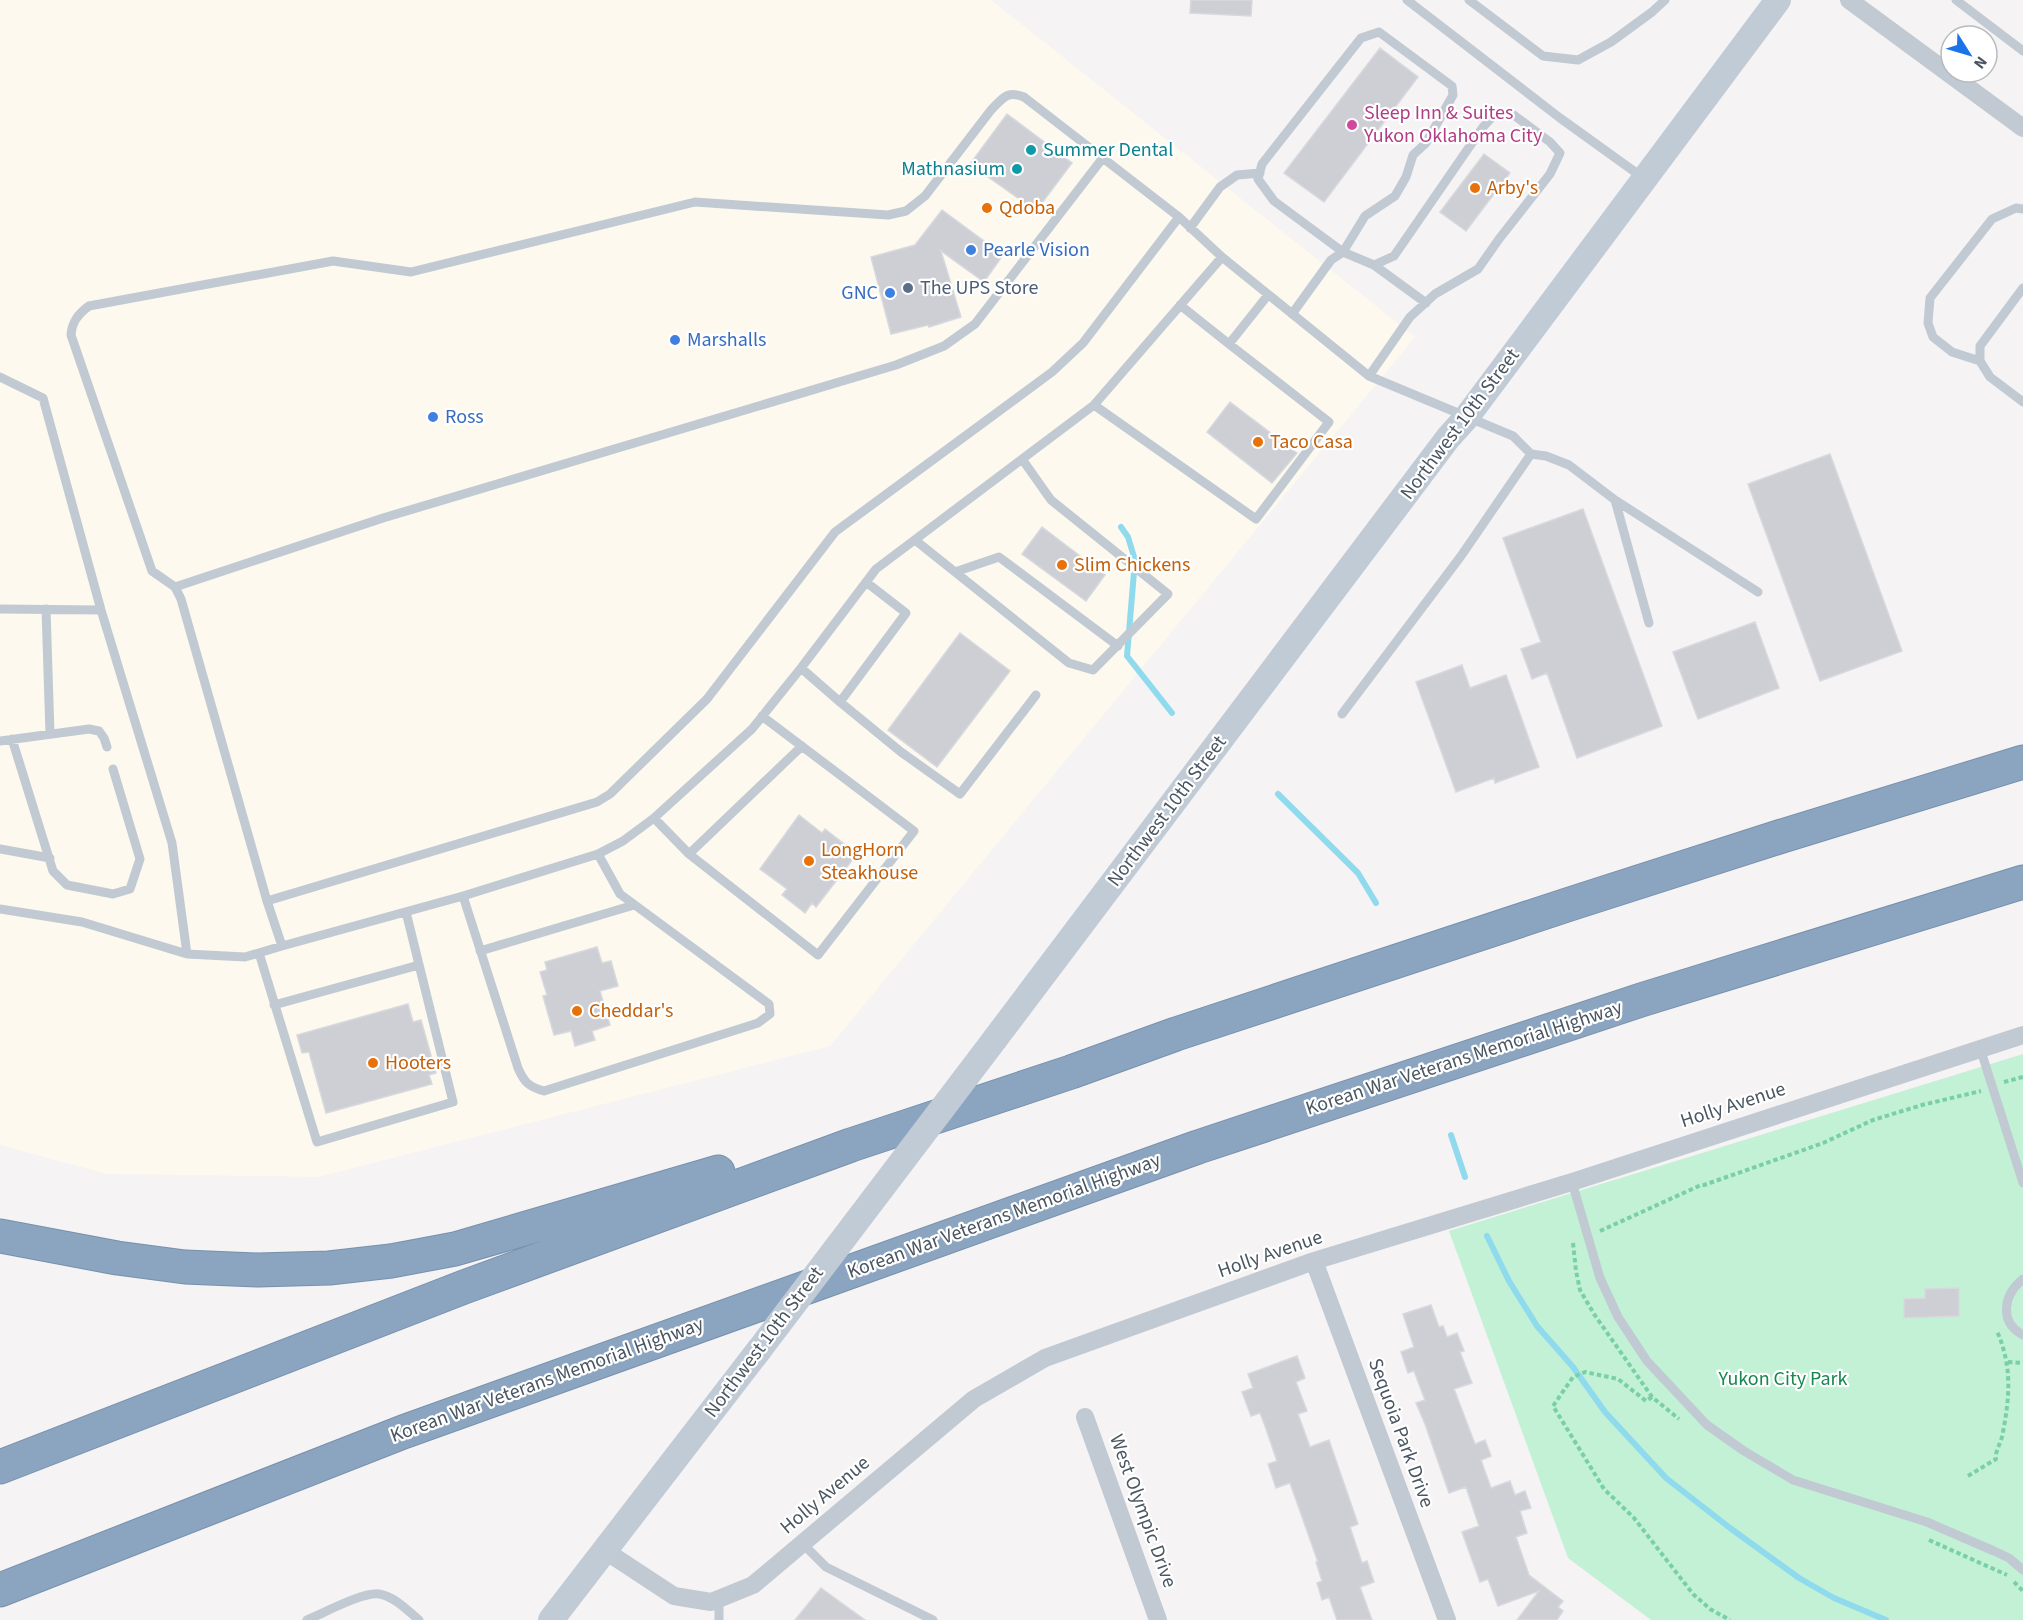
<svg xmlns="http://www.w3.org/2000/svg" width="2023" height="1620" font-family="'Source Sans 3',sans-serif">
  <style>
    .commercial { fill: #fdf9ef }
    .green { fill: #c3f1d5 }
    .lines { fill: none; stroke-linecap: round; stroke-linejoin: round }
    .stream { stroke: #90daee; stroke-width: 6 }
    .building { fill: #cdcfd5; stroke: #d7d9de; stroke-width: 1.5 }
    .highway-casing { stroke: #7690ad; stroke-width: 35 }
    .path { stroke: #7ad0a6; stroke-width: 4; stroke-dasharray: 4.5 3; stroke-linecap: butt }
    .lane { stroke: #c1cad2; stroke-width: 9 }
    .street { stroke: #c1cad2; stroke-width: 18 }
    .secondary { stroke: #c1cbd6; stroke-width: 26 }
    .highway { stroke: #8ba5c1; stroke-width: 33 }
    .secondary-bridge { stroke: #c1cbd6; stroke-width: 26 }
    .hotel-dot { fill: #d1479c; stroke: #fff; stroke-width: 2 }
    .culture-dot { fill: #0f9aa8; stroke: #fff; stroke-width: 2 }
    .food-dot { fill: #e8710a; stroke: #fff; stroke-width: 2 }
    .shop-dot { fill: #3f7fe0; stroke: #fff; stroke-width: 2 }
    .service-dot { fill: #5c6f8a; stroke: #fff; stroke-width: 2 }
    .labels { text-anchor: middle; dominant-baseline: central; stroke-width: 4.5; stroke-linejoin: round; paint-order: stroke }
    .hotel-label { font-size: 20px; fill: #b23c85; stroke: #fff; text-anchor: start }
    .culture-label { font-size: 20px; fill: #0d838f; stroke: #fff; text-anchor: start }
    .food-label { font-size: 20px; fill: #c56008; stroke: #fff; text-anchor: start }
    .shop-label { font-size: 20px; fill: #366cbe; stroke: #fff; text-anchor: start }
    .service-label { font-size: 20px; fill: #4e5e75; stroke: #fff; text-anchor: start }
    .street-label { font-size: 20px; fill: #4a5661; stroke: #fff }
    .park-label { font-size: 20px; fill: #17864f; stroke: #fff }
  </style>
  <rect width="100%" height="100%" fill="#f5f3f3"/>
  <!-- commercial -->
  <path class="commercial" d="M 0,0 L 991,0 L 1415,337 L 830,1046 L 318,1177 L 107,1174 L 0,1145 Z"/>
  <!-- green -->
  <path class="green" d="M 2023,1054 L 2023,1620 L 1651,1620 L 1568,1558 L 1449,1231 Z"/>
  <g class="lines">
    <!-- stream -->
    <path class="stream" d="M 1121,527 L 1128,537 L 1135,560 L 1127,656 L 1172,713
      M 1278,794 L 1358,873 L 1376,903
      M 1451,1135 L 1465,1177
      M 1487,1236 L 1509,1281 L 1537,1326 L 1573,1367 L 1605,1412 L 1666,1478 L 1730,1528 L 1799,1578 L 1834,1598 L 1886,1620"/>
  </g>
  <!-- building -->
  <path class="building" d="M 1191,0 L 1252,0 L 1251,16 L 1190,13 Z
    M 1380,48 L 1418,77 L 1324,202 L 1284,173 Z
    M 1007,114 L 1072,163 L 1036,211 L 970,164 Z
    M 1484,154 L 1510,173 L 1466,231 L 1440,212 Z
    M 942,210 L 1003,255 L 984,282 L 941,251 L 961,317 L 929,327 L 928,325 L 891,334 L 871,257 L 915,245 Z
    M 1230,402 L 1297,453 L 1272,483 L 1207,432 Z
    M 1830,454 L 1902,651 L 1820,681 L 1748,484 Z
    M 1583,509 L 1662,726 L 1577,758 L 1547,673 L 1532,679 L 1521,649 L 1541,642 L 1503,538 Z
    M 1042,527 L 1105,575 L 1086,601 L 1022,554 Z
    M 1755,622 L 1779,688 L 1698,719 L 1673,652 Z
    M 960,633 L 1010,671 L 937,767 L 888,730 Z
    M 1462,665 L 1470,688 L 1506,675 L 1539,767 L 1495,783 L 1494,778 L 1456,792 L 1416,682 Z
    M 799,815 L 822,833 L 825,829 L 857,854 L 816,907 L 812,903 L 805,913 L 782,895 L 787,889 L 760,869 Z
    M 597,947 L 602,963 L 611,961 L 618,986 L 600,991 L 610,1025 L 592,1031 L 595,1040 L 575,1046 L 571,1031 L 554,1035 L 543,996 L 547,995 L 540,972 L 547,970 L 545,962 Z
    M 408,1004 L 413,1022 L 421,1020 L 436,1073 L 429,1075 L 432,1084 L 326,1113 L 309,1052 L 302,1053 L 297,1035 Z
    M 1959,1288 L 1959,1316 L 1904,1318 L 1904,1299 L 1925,1298 L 1925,1289 Z
    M 1431,1305 L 1439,1327 L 1443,1326 L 1447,1337 L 1457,1333 L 1464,1351 L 1460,1352 L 1472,1383 L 1454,1389 L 1475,1444 L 1485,1440 L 1491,1456 L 1481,1460 L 1491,1488 L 1510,1481 L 1515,1495 L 1525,1491 L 1531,1508 L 1520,1511 L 1527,1533 L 1516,1537 L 1529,1575 L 1563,1601 L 1558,1607 L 1563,1611 L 1557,1620 L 1517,1620 L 1539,1591 L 1498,1606 L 1488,1579 L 1480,1582 L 1462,1532 L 1479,1526 L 1466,1487 L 1449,1493 L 1425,1424 L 1416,1403 L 1425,1400 L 1414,1371 L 1408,1373 L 1401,1352 L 1414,1347 L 1403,1314 Z
    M 1297,1356 L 1305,1378 L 1296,1382 L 1307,1411 L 1298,1414 L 1310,1447 L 1329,1440 L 1358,1524 L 1350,1527 L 1362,1563 L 1367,1561 L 1374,1582 L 1360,1587 L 1372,1620 L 1337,1620 L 1329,1597 L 1322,1600 L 1317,1583 L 1322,1581 L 1316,1562 L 1318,1562 L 1290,1483 L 1276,1488 L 1268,1464 L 1277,1461 L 1265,1426 L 1260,1413 L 1251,1416 L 1242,1392 L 1253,1388 L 1248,1374 Z
    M 821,1588 L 865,1620 L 795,1620 Z"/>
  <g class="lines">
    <defs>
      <path id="highway" d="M 0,1236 L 117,1258 L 185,1267 L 258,1270 L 329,1268 L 391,1261 L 455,1249 L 718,1172
        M 0,1467 L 464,1287 L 851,1145 L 1071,1072 L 1176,1034 L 1573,903 L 1782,836 L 2023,762
        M 0,1590 L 403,1432 L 1198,1147 L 1641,1000 L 2023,882"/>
    </defs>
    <!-- highway casing -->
    <use href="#highway" class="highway-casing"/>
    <!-- path -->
    <path class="path" d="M 2004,1082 L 2023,1077
      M 1600,1231 L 1701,1185 L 1704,1185 L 1823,1143 L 1873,1120 L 1922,1105 L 1981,1091
      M 1573,1243 L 1576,1271 L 1580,1290 L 1594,1314 L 1652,1397 L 1679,1419
      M 2008,1362 L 2023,1363
      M 1652,1397 L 1646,1401 L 1618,1379 L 1585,1372 L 1573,1377 L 1553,1406 L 1604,1489 L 1634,1518 L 1693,1594 L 1710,1609 L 1730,1620
      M 1968,1476 L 1996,1459 C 1995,1450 2002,1442 2003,1432 C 2010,1395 2012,1366 1997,1331
      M 1929,1540 L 2007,1575
      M 2014,1582 L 2023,1591"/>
    <!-- lane -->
    <path class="lane" d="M 1407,0 L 1560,118 L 1642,177
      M 1469,0 L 1543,56 L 1578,60 L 1611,42 L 1652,12 L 1665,0
      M 1956,0 L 2023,51
      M 1379,32 L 1452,86 L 1453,95 L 1426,143 L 1413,155 L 1406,177 L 1395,196 L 1365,216 L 1343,252 L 1274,201 L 1258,179 L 1262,164 L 1361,38 Z
      M 1190,228 L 1220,187 L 1237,175 L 1260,173
      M 1222,257 L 1094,405 L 876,569 L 801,668 L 752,729 L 654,818 L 623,841 L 598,854 L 463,896 L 282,946 L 267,901 L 181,599 L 175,587 L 152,571 L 71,335 C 72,322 78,314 89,306 L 333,261 L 411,272 L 695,202 L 888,215 L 906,211 L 925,196 L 991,110 C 1003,98 1007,90 1024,97 L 1179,217 L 1222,257 L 1369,376 L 1513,436 L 1531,454 L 1461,556 L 1342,714
      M 1374,265 L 1426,303
      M 2023,288 L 1980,346 L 1980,361 L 1990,377 L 2023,402
      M 1180,305 L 1229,344 L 1268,295
      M 1292,314 L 1331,260 L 1343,252 L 1374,265 L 1394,256 L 1483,127 L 1496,113 L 1511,113 L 1550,142 L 1560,153 L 1550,174 L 1499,239 L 1478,269 L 1435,294 L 1410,317 L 1369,376
      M 1980,361 L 1952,352 L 1933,337 L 1928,323 L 1930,298 L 1992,219 L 2016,208 L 2023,209
      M 0,377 L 43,398 L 101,610 L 172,843 L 187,954
      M 1094,405 L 1256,519 L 1329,422 L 1229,344
      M 1531,454 L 1546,456 L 1569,465 L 1615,500 L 1649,623
      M 1615,500 L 1758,592
      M 915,540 L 1069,663 L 1093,670 L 1168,594 L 1051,500 L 1022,459
      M 955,572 L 999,557 L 1118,646
      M 175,587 L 383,518 L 896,365 L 944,346 L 975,324 L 1102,159
      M 0,609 L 101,610
      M 46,609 L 50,734
      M 801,668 L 840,702 L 906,613 L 866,582
      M 840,702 L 901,752 L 960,794 L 1036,695
      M 12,739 L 53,871 L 67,885 L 113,894 L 130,889 L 140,859 L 113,769
      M 0,741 L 89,729 L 99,731 L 104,738 L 107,747
      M 654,818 L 689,854 L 818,955 L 914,831 L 762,716
      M 0,849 L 50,858
      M 689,854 L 802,746
      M 463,896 L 518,1068 C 524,1082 529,1087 544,1091 L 758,1023 L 770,1014 L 769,1004 L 620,894 L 598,854
      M 267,901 L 597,802 L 610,794 L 707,699 L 835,532 L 1052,372 L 1083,343 L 1179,217
      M 0,909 L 82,922 L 187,954 L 245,957 L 282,946
      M 480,951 L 634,905
      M 259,953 L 317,1142 L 453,1102 L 406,912
      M 274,1005 L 419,965
      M 1980,1048 L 2023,1183
      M 1572,1182 L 1600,1278 L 1618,1317 L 1647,1361 L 1707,1425 L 1744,1451 L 1793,1480 L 1927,1522 L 1994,1551 L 2009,1558 L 2023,1570
      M 2023,1279 C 2003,1295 1999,1322 2023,1335
      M 803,1544 L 826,1567 L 933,1620
      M 307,1620 C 324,1613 362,1592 379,1594 C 394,1596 408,1611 419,1620
      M 719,1620 L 719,1599"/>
    <!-- street -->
    <path class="street" d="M 1849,0 L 2023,128
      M 1314,1261 L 1447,1620
      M 1085,1417 L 1158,1620
      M 604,1550 L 674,1596 L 711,1602 L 753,1585 L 974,1399 L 1045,1358 L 1314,1261 L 1572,1182 L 2023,1035"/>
    <!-- secondary -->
    <path class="secondary" d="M 995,1039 L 1448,438 L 1466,418 L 1778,0
      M 551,1620 L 759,1350"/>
    <!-- highway -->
    <use href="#highway" class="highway"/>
    <!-- secondary-bridge -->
    <path class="secondary-bridge" d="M 759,1350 L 995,1039"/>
  </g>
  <!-- markers -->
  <circle class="hotel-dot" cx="1352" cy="125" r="6"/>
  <g class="culture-dot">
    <circle cx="1031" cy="150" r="6"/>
    <circle cx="1017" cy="169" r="6"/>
  </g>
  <g class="food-dot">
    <circle cx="1475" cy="188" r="6"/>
    <circle cx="987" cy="208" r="6"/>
    <circle cx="1258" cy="442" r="6"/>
    <circle cx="1062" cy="565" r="6"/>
    <circle cx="809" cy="861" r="6"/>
    <circle cx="577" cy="1011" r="6"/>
    <circle cx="373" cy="1063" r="6"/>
  </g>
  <g class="shop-dot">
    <circle cx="971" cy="250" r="6"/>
    <circle cx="890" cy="293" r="6"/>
    <circle cx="675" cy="340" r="6"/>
    <circle cx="433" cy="417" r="6"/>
  </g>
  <circle class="service-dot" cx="908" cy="288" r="6"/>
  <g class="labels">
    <!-- hotel labels -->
    <g class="hotel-label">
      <text x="1364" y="113">Sleep Inn &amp; Suites<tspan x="1364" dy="23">Yukon Oklahoma City</tspan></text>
    </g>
    <!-- culture labels -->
    <g class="culture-label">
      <text x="1043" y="150">Summer Dental</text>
      <text x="1005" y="169" text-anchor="end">Mathnasium</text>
    </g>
    <!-- food labels -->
    <g class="food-label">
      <text x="1487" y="188">Arby's</text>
      <text x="999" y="208">Qdoba</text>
      <text x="1270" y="442">Taco Casa</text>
      <text x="1074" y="565">Slim Chickens</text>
      <text x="821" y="850">LongHorn<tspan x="821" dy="23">Steakhouse</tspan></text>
      <text x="589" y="1011">Cheddar's</text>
      <text x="385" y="1063">Hooters</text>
    </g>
    <!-- shop labels -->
    <g class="shop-label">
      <text x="983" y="250">Pearle Vision</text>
      <text x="878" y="293" text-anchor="end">GNC</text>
      <text x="687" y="340">Marshalls</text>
      <text x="445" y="417">Ross</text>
    </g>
    <!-- service labels -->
    <g class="service-label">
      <text x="920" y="288">The UPS Store</text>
    </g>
    <!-- street labels -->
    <g class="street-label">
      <text transform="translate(1460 424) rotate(-53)">Northwest 10th Street</text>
      <text transform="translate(1167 811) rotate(-53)">Northwest 10th Street</text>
      <text transform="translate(1464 1058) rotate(-18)">Korean War Veterans Memorial Highway</text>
      <text transform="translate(1733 1105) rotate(-18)">Holly Avenue</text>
      <text transform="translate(1004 1216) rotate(-20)">Korean War Veterans Memorial Highway</text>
      <text transform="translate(1270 1254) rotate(-19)">Holly Avenue</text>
      <text transform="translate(764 1342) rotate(-53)">Northwest 10th Street</text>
      <text transform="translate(547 1380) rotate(-20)">Korean War Veterans Memorial Highway</text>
      <text transform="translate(1401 1433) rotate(70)">Sequoia Park Drive</text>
      <text transform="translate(825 1495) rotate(-40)">Holly Avenue</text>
      <text transform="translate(1143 1511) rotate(70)">West Olympic Drive</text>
    </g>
    <!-- park labels -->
    <g class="park-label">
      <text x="1783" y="1379">Yukon City Park</text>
    </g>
  </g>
  <!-- north arrow -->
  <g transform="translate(1969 54) rotate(127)"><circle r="28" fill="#ffffff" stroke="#b7bbc0" stroke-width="1.5"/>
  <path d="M0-4.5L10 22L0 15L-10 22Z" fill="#1a73e8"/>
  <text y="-9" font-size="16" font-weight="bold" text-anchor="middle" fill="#4a5661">N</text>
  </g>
</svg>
